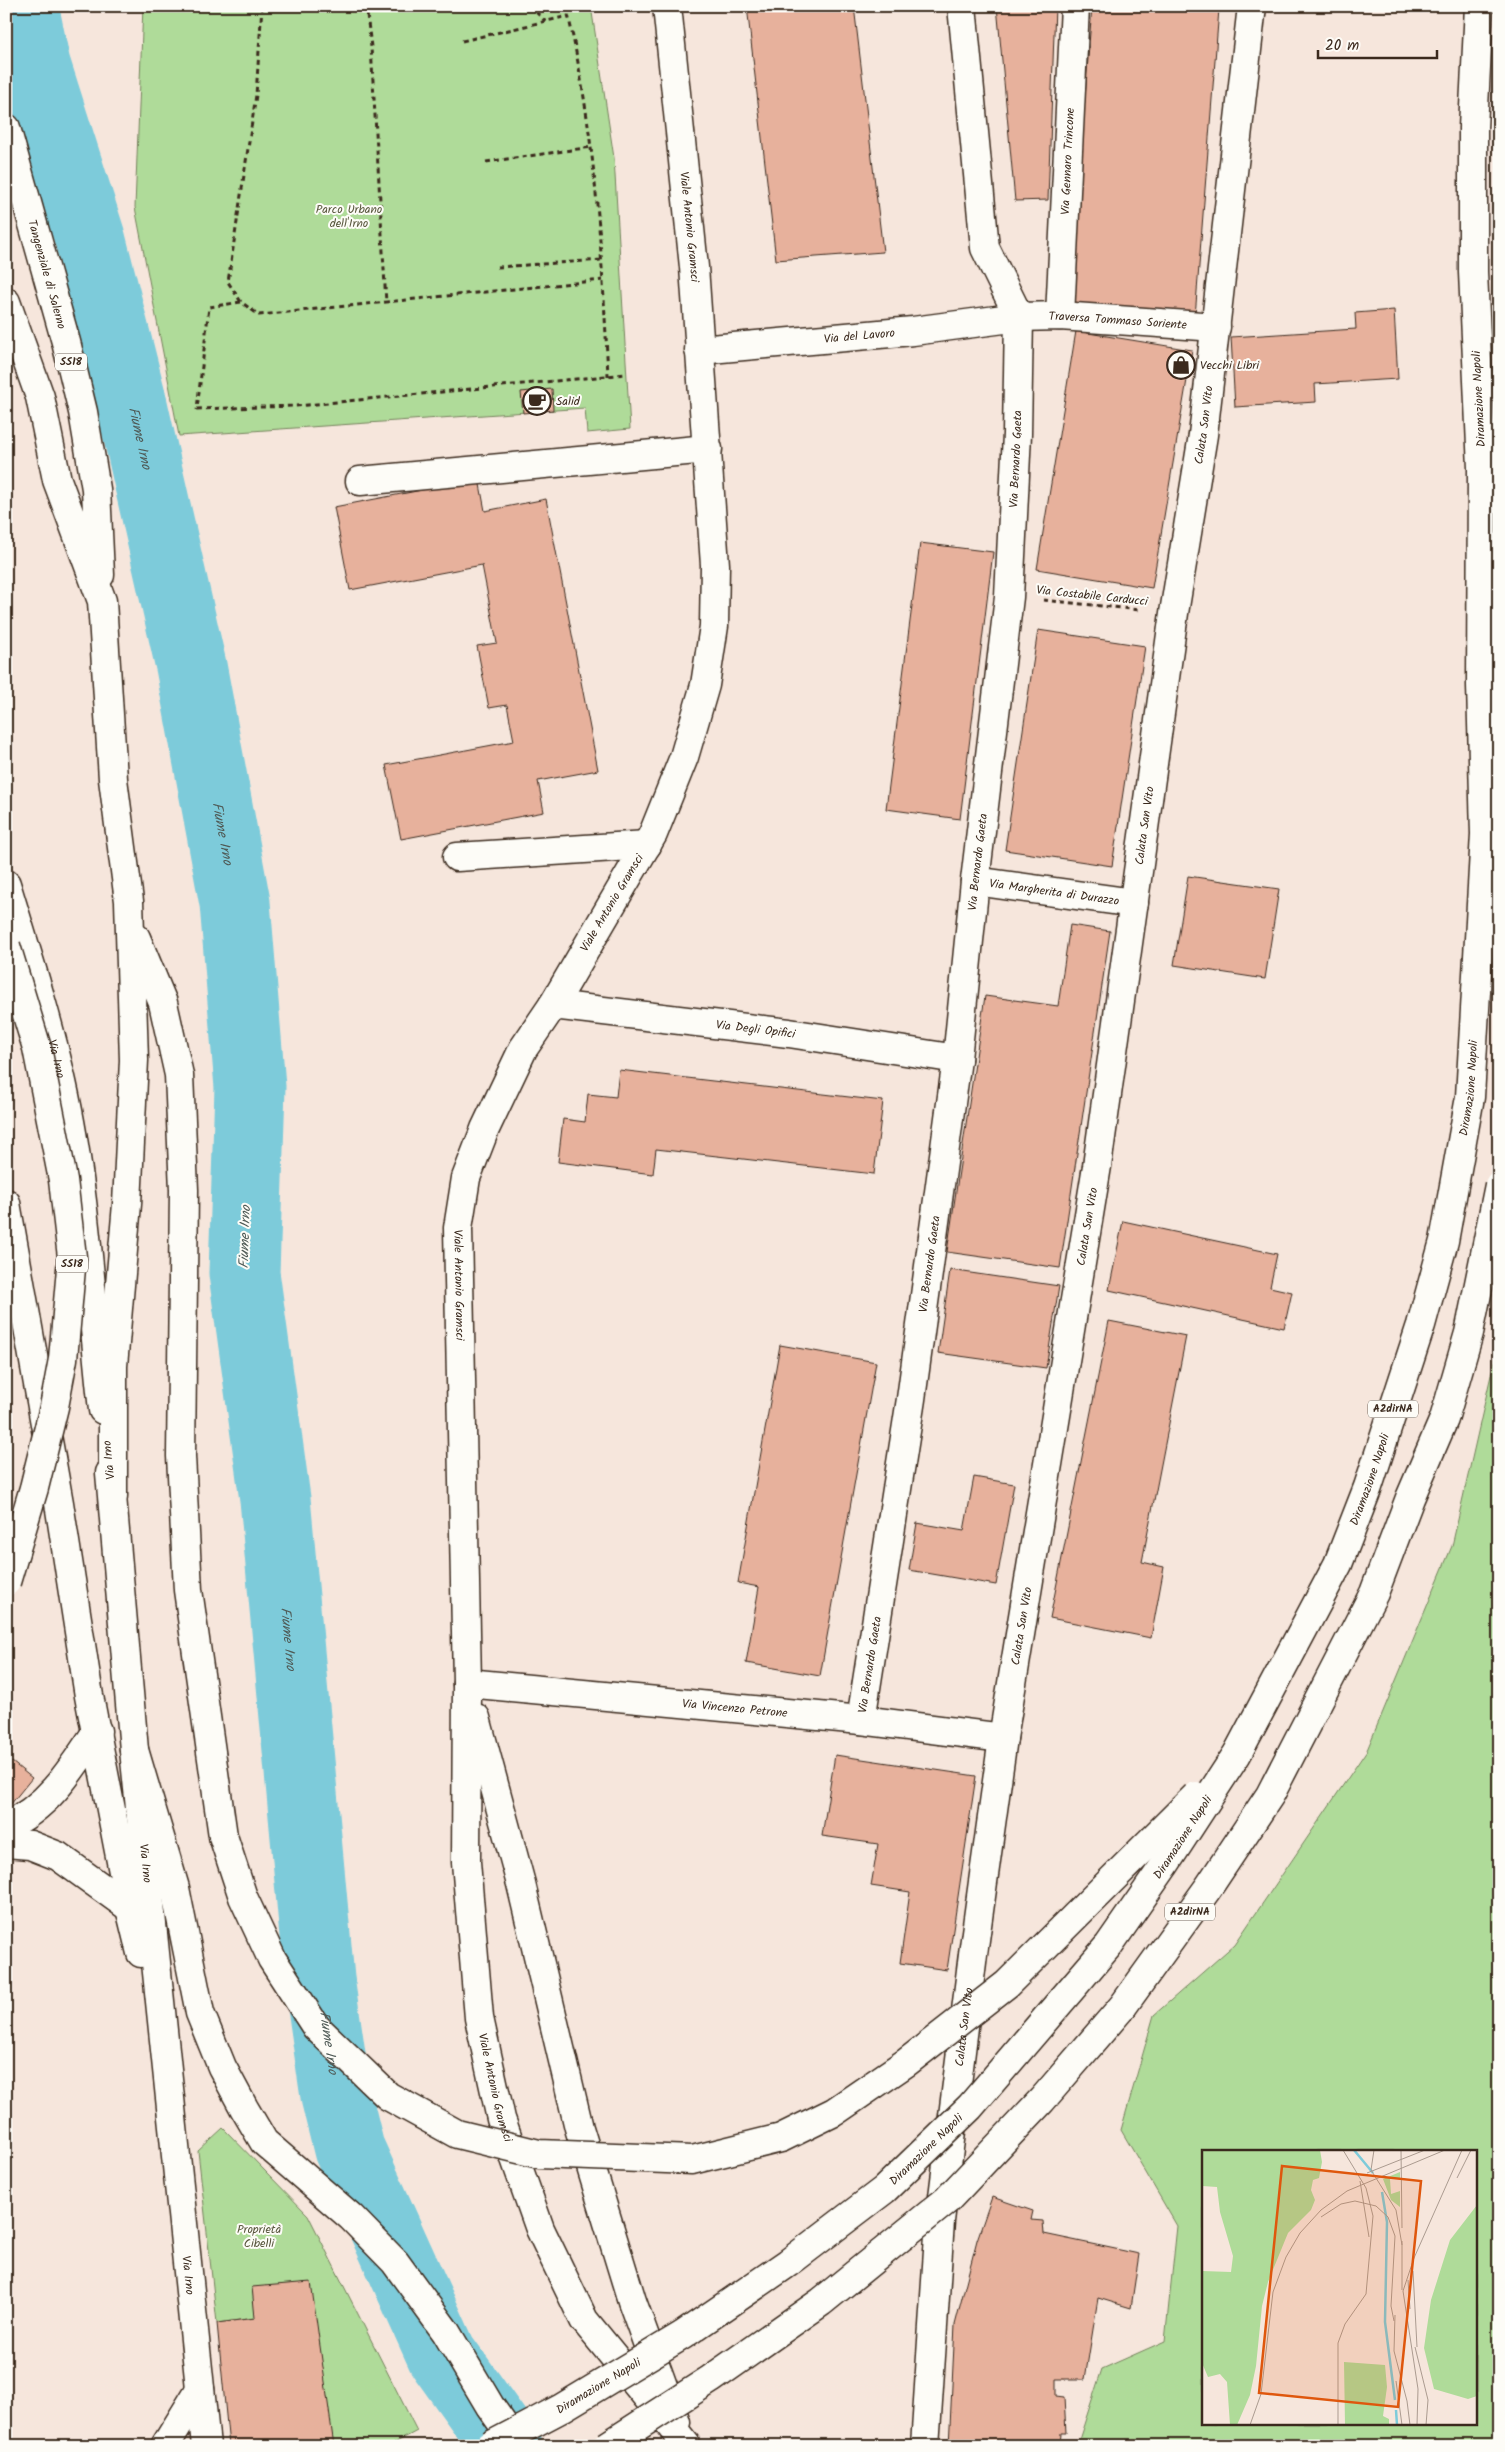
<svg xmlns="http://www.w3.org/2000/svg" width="1505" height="2452" font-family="Kalam,sans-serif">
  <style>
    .green { fill: #afdb99; stroke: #75825c; fill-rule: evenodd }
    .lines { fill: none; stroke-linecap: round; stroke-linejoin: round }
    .river { stroke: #7dcbda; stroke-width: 71 }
    .building { fill: #e7b19c; stroke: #3b2a1e }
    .street-casing { stroke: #3b2a1e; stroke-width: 31 }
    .secondary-casing { stroke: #3b2a1e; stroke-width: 31 }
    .highway-casing { stroke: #3b2a1e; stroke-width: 31 }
    .path { stroke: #3b2a1e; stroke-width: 3; stroke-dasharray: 5 4; stroke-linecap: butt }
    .street { stroke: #fdfcf7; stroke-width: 28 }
    .secondary { stroke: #fdfcf7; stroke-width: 28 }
    .highway { stroke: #fdfcf7; stroke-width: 28 }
    .highway-bridge-casing { stroke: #3b2a1e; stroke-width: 31; stroke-linecap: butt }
    .highway-bridge { stroke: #fdfcf7; stroke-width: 28 }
    .labels { text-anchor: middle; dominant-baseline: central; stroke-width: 4; stroke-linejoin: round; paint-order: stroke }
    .shield { fill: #fdfcf7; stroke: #75695f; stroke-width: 1 }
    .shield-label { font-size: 11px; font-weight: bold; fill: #3b2a1e }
    .street-label { font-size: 12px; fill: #3b2a1e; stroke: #fdfcf7 }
    .park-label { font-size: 12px; fill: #58563d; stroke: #fdfcf7 }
    .poi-label { font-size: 12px; fill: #3b2a1e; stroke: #fdfcf7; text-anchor: start }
    .water-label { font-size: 14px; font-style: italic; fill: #4f5a56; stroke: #fdfcf7 }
    .inset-river { fill: none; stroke: #7dcbda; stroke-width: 2.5 }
    .inset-road { fill: none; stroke: #ab9b90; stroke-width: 1 }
    .view { fill: #df570d; fill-opacity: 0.15; stroke: #df570d; stroke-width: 2.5 }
    .inset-edge { fill: none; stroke: #3b2a1e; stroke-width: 2.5 }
  </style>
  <rect width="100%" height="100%" fill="#f6e6dc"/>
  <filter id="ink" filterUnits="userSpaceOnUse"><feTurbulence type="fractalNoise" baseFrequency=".02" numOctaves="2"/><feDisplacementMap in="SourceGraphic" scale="10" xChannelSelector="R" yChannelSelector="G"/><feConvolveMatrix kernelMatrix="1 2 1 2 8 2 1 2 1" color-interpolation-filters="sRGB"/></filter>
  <g filter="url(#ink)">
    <!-- green -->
    <path class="green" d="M 143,6 L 591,6 L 614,158 L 630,429 L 587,433 L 585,408 L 179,436 L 135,207 Z
      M 1499,1340 L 1499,2446 L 1077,2446 L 1102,2369 L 1165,2341 L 1177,2226 L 1121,2130 L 1154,2015 L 1235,1944 L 1367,1750 L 1452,1546 ZM 1204,2151 L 1476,2151 L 1476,2423 L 1204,2423 Z
      M 223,2128 L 308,2215 L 417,2431 L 389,2446 L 334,2446 L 255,2318 L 217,2323 L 198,2151 Z"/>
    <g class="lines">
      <!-- river -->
      <path class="river" id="s1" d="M 23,6 L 35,65 L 90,238 L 130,396 L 191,666 L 235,903 L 250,1087 L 244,1273 L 275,1499 L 319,1979 L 336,2096 L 349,2149 L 442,2355 L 507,2446"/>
    </g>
    <!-- building -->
    <path class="building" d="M 747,6 L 854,6 L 883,252 L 776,260 Z
      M 997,6 L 1055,6 L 1048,200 L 1015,201 Z
      M 1092,6 L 1219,9 L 1195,317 L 1069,308 Z
      M 1394,310 L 1398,379 L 1315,384 L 1316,402 L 1235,407 L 1231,337 L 1356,329 L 1355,313 Z
      M 1076,331 L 1192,350 L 1152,588 L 1037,569 Z
      M 552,389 L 553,410 L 523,413 L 521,392 Z
      M 479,479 L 485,511 L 546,499 L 598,770 L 538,781 L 544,812 L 401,839 L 386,765 L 514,741 L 507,705 L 489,708 L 477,646 L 497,643 L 482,565 L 350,590 L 334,507 Z
      M 920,543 L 993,552 L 960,819 L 886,809 Z
      M 1038,630 L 1145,646 L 1112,866 L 1005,850 Z
      M 1188,876 L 1279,889 L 1265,979 L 1174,965 Z
      M 1070,925 L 1110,931 L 1060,1268 L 947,1252 L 985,996 L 1058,1006 Z
      M 619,1070 L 883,1101 L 874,1174 L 656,1149 L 653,1174 L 558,1162 L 563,1119 L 585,1122 L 588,1094 L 616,1097 Z
      M 1123,1221 L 1277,1254 L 1270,1287 L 1292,1292 L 1284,1328 L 1109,1290 Z
      M 950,1270 L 1059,1286 L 1046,1368 L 938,1353 Z
      M 1109,1321 L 1186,1336 L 1142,1562 L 1164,1567 L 1151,1638 L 1050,1618 Z
      M 780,1345 L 876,1362 L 820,1676 L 746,1663 L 759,1587 L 738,1583 Z
      M 974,1477 L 1014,1484 L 996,1585 L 909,1570 L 917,1523 L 964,1531 Z
      M 835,1755 L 976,1776 L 947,1970 L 900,1963 L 910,1892 L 871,1886 L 878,1844 L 822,1836 Z
      M 12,1762 L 32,1778 L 6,1810 L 6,1769 Z
      M 992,2197 L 1033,2211 L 1031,2220 L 1043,2221 L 1044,2234 L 1139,2254 L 1131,2308 L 1098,2298 L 1085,2379 L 1056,2379 L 1056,2396 L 1064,2397 L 1066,2433 L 1061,2433 L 1060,2446 L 949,2446 L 955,2325 L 977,2240 Z
      M 311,2282 L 334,2446 L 229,2446 L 217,2323 L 255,2318 L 252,2287 Z"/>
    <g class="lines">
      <defs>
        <g id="street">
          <path id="s2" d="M 1060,316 L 1075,6"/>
          <path id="s3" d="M 1019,317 L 1060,316 L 1216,327"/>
          <path d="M 360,481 L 708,449"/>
          <path d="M 457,857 L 647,845"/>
          <path id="s4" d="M 975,881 L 1134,903"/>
          <path id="s5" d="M 467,1683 L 861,1720 L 1003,1738"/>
          <path id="s6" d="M 861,1720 L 911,1399 L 957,1059 L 975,881 L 1009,597 L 1017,434 L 1019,317 L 985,248 L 962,6"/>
          <path d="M 6,1826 C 48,1808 73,1767 97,1731"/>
          <path d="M 6,1843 L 30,1845 L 58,1856 L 130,1908"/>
          <path id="s7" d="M 925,2446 L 940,2221 L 973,1954 L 1003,1738 L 1097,1166 L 1174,613 L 1203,435 L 1252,6"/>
        </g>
        <g id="secondary">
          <path id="s8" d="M 667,6 L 694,267 L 715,565 L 714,626 L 705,685 L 684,757 L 653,834 L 553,1005 L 523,1049 L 485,1129 L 466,1178 L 458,1228 L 467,1683 L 466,1862 L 479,2018 L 501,2119 L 540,2229 L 584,2320 L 687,2446"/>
          <path id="s9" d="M 699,350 L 913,331 L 1019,317"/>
          <path id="s10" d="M 6,884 C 26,950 47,1015 62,1082 C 86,1189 91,1301 103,1410"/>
          <path id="s11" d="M 553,1005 L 789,1033 L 957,1059"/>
          <path d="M 6,1203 L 59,1503 L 89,1696 L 130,1908 L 141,1953"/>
          <path id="s12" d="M 110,1473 L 134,1750 L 206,2446"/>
          <path d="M 476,1718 L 521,1884 L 579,2128 L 632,2301 L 676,2422"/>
          <path d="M 165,2446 L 200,2389"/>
        </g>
        <g id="highway">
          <path id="s13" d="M 6,128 L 66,342 L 83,412 L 96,489 L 100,575"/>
          <path d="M 6,302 L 40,397 L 57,480 L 102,601 L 113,779 L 129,901 L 134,1060 L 127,1204 L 113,1366 L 113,1496"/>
          <path d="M 136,938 L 163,1003 L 179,1075 L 184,1190 L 181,1456 L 188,1590 L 223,1836"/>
          <path d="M 134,1750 L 175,1888 L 200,2013 L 222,2067 L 244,2108 L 264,2142 L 351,2217 L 395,2262 L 446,2332 L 490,2406 L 518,2446"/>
        </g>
      </defs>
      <!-- street casing -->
      <use href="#street" class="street-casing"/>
      <!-- secondary casing -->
      <use href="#secondary" class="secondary-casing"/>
      <!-- highway casing -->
      <use href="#highway" class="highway-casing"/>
      <!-- path -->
      <path class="path" d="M 262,6 L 256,95 L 228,282 L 241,302 L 259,315 L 603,280
        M 366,6 L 371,47 L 386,303
        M 485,6 L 486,6
        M 530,6 L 546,22
        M 566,6 C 595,127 602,252 608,376
        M 462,41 L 568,16
        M 486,162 L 592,147
        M 497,267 L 602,260
        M 241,302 L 209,307 L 197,409 L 296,406 L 627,374
        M 1043,600 L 1141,610"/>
      <!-- street -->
      <use href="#street" class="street"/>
      <!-- secondary -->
      <use href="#secondary" class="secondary"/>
      <!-- highway -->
      <use href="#highway" class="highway"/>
      <defs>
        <g id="highway-bridge">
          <path d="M 6,946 L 37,1048 L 63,1180 L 72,1257 L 63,1359 L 54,1407 L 34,1488 L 6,1582"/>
          <path d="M 223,1836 L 243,1897 L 272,1959 L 316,2027 L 388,2096 L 457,2134 L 539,2154 L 692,2160 L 781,2138 L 834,2112 L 907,2062 L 1007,1984 L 1196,1796"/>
          <path id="s14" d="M 490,2446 L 560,2409 L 683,2335 L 788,2263 L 884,2190 L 970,2107 L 1109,1945 L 1164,1866 L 1237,1754 L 1338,1564 L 1368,1487 L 1421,1325 L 1444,1241 L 1470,1097 L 1485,834 L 1481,685 L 1482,468 L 1473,272 L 1473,128 L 1479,6"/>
          <path d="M 607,2446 L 711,2379 L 821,2302 L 947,2200 L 1042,2100 L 1123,2006 L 1208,1888 L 1270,1795 L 1374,1593 L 1410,1498 L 1444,1419 L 1469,1333 L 1499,1185"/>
        </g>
      </defs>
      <!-- highway-bridge casing -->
      <use href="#highway-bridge" class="highway-bridge-casing"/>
      <!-- highway-bridge -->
      <use href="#highway-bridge" class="highway-bridge"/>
    </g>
  </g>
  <!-- icons -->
  <defs>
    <symbol id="shop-ring" viewBox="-11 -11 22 22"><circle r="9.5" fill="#fdfcf7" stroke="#3b2a1e" stroke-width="1.5"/><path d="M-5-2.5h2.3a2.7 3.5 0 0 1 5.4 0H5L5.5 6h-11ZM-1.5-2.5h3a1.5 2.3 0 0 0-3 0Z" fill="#3b2a1e"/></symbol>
    <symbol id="cafe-ring" viewBox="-11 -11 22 22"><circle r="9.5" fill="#fdfcf7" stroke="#3b2a1e" stroke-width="1.5"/><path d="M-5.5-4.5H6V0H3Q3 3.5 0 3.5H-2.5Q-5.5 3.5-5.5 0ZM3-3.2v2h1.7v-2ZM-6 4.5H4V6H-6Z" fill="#3b2a1e"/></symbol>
  </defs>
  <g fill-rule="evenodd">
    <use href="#shop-ring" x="1165" y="349" width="32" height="32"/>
    <use href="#cafe-ring" x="521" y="385" width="32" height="32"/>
  </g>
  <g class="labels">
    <!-- shield labels -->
    <g class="shield">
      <rect x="55" y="353.5" width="32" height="17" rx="4"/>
      <rect x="56" y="1255.5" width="32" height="17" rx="4"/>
      <rect x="1368" y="1400.5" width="50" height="17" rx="4"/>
      <rect x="1165" y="1903.5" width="50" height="17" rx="4"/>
    </g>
    <g class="shield-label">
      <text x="71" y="362">SS18</text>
      <text x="72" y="1264">SS18</text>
      <text x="1393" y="1409">A2dirNA</text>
      <text x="1190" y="1912">A2dirNA</text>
    </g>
    <!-- street labels -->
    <g class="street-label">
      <text stroke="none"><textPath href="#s2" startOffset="155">Via Gennaro Trincone</textPath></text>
      <text stroke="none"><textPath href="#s8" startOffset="222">Viale Antonio Gramsci</textPath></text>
      <text stroke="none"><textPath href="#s13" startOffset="152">Tangenziale di Salerno</textPath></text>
      <text stroke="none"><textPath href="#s3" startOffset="99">Traversa Tommaso Soriente</textPath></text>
      <text stroke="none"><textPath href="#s9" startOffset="161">Via del Lavoro</textPath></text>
      <text transform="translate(1479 399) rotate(-93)">Diramazione Napoli</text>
      <text stroke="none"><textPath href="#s7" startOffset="2041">Calata San Vito</textPath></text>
      <text stroke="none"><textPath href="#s6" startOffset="1271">Via Bernardo Gaeta</textPath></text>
      <text transform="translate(1092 596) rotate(6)">Via Costabile Carducci</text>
      <text stroke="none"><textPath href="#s7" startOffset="1636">Calata San Vito</textPath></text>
      <text stroke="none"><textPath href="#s6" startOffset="866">Via Bernardo Gaeta</textPath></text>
      <text stroke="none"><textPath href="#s4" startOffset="80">Via Margherita di Durazzo</textPath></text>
      <text transform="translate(612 903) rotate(-59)">Viale Antonio Gramsci</text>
      <text stroke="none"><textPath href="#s11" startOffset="204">Via Degli Opifici</textPath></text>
      <text stroke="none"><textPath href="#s10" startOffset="182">Via Irno</textPath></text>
      <text stroke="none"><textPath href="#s14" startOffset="1744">Diramazione Napoli</textPath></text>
      <text stroke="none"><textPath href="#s7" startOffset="1231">Calata San Vito</textPath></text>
      <text stroke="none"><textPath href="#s6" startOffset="461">Via Bernardo Gaeta</textPath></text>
      <text stroke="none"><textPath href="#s8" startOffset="1340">Viale Antonio Gramsci</textPath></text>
      <text transform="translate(109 1460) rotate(-96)">Via Irno</text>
      <text stroke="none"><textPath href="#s14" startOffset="1339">Diramazione Napoli</textPath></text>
      <text stroke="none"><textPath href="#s7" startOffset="826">Calata San Vito</textPath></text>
      <text stroke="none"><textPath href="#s6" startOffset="56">Via Bernardo Gaeta</textPath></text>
      <text stroke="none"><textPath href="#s5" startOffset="269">Via Vincenzo Petrone</textPath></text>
      <text stroke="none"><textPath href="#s14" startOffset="934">Diramazione Napoli</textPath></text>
      <text stroke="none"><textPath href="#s12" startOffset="392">Via Irno</textPath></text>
      <text stroke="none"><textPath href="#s7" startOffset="421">Calata San Vito</textPath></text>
      <text stroke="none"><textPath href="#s8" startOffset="2145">Viale Antonio Gramsci</textPath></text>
      <text stroke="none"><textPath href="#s14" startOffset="529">Diramazione Napoli</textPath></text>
      <text stroke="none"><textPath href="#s12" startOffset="806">Via Irno</textPath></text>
      <text stroke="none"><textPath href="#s14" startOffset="124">Diramazione Napoli</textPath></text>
    </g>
    <!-- park labels -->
    <g class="park-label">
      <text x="349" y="209">Parco Urbano<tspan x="349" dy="14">dell'Irno</tspan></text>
      <text x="259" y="2229">Proprietà<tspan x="259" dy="14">Cibelli</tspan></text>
    </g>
    <!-- poi labels -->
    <g class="poi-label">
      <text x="1200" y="365">Vecchi Libri</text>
      <text x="556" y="401">Salid</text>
    </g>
    <!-- water labels -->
    <g class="water-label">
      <text stroke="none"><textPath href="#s1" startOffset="448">Fiume Irno</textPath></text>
      <text stroke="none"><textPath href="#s1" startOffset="852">Fiume Irno</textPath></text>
      <text transform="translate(245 1237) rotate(-88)">Fiume Irno</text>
      <text stroke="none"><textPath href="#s1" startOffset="1662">Fiume Irno</textPath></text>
      <text stroke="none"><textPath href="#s1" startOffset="2068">Fiume Irno</textPath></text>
    </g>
  </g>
  <!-- overview -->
  <g transform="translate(1202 2150)">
    <rect width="275" height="275" fill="#f6e6dc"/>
    <path d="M 0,0 L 118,0 L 120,12 L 117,28 L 111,30 L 109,40 L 113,50 L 109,60 L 86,83 L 66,132 L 60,156 L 54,216 L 48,245 L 35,275 L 28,275 L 25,232 L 18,224 L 6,227 L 0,213 L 0,121 L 29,122 L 31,106 L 18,62 L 15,37 L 0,36 ZM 198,22 L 198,28 L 188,29 L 189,44 L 198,41 L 198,57 L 189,50 L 181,29 ZM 275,55 L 275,246 L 266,249 L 232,239 L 222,198 L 229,150 L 248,90 ZM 142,212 L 183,215 L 185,237 L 181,266 L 187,269 L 187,275 L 143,275 Z" fill="#afdb99"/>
    <path class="inset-river" d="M 152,0 L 171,23M 180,42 L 185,72 L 183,172 L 193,250M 194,260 L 195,275"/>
    <path class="inset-road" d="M 172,0 L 169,20 L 194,60 L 200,95M 199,0 L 200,78M 165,23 L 223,0M 255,28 L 269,0M 158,31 L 167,87M 119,67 L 139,54 L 153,51 L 174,56 L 186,67 L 193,86 L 189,156 L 192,171M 211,121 L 215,197M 206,130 L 208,159M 200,140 L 200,91M 193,165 L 192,201 L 205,251 L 208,275M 213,197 L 226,250 L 224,275M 194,231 L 200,275M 48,275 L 59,244 L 71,142 L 84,107 L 98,83 L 119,60 L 145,41 L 243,0M 136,275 L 136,193 L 143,174 L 164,144 L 171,66 L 164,38 L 141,0M 215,275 L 216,239 L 201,141 L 212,108 L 260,0"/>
    <path class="view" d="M 80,16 L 219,31 L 196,257 L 57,243 Z"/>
    <rect width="275" height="275" class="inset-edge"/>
  </g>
  <!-- margin -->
  <rect width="1505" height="2452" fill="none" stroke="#fdfcf7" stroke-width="25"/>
  <rect x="12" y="12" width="1480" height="2427" fill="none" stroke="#3b2a1e" stroke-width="2" filter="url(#ink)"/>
  <!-- scale -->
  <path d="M1318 50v8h119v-8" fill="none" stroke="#3b2a1e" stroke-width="2.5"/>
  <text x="1325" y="50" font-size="15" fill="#3b2a1e" stroke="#fdfcf7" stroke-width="4" paint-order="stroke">20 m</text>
</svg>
